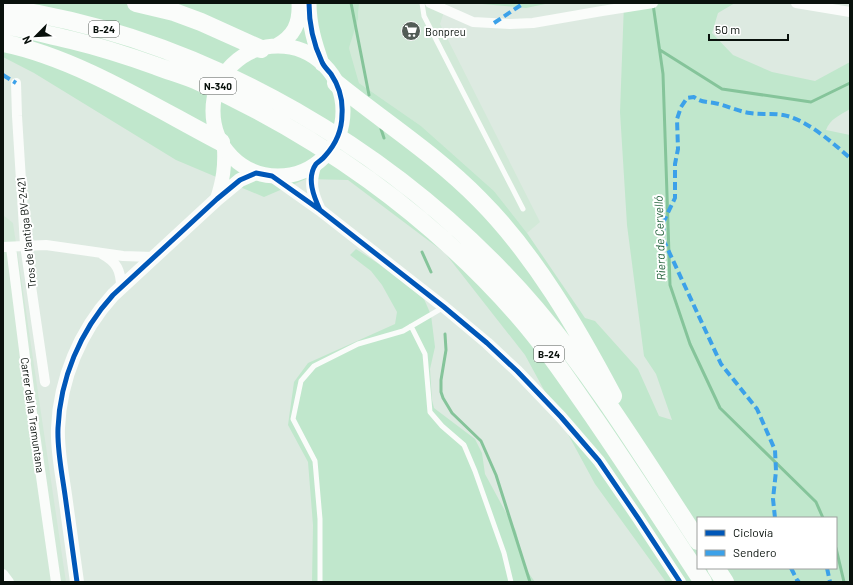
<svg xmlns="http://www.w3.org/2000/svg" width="853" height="585" font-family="Barlow,sans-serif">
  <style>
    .built { fill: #d2e9d8 }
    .green { fill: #c0e7cc; fill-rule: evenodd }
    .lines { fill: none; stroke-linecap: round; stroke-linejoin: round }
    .stream { stroke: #85c49a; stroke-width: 3 }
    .service { stroke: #fafcfa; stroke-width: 5 }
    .minor { stroke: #fafcfa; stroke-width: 10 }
    .tertiary { stroke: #fafcfa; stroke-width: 12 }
    .secondary { stroke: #fafcfa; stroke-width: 14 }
    .primary { stroke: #fafcfa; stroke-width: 15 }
    .motorway { stroke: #fafcfa; stroke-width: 18 }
    .quiet { stroke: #3ca1e9; stroke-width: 4; stroke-dasharray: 8 4; stroke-linecap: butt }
    .cycleway-casing { stroke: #fff; stroke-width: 8 }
    .cycleway { stroke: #0057b8; stroke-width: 5 }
    .labels { text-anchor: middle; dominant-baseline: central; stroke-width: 4; stroke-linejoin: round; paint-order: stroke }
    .shield { fill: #fff; stroke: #535855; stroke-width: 1 }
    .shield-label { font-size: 10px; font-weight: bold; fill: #09110c }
    .poi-label { font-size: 11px; fill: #09110c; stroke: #fff; text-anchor: start }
    .street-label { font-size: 11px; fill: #09110c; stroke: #fff }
    .water-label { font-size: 12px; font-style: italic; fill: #27643e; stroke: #fff }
  </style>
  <rect width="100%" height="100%" fill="#ddeae1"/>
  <!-- built -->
  <path class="built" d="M 359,3 L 447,3 L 440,24 L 540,222 L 527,233 L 494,191 L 421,126 L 359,83 L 349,48 L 359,13 Z
    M 3,215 L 13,223 L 66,582 L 3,582 Z"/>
  <!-- green -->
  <path class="green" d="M 3,3 L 359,3 L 358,19 L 349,48 L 359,83 L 421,126 L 494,191 L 527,233 L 585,318 L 595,321 L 638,369 L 659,416 L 672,420 L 656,374 L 644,356 L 627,225 L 620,112 L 624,3 L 735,3 L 718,13 L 712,33 L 733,55 L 772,72 L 815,81 L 850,62 L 850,109 C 840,115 830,119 826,130 L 850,135 L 850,582 L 666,582 L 595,484 L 525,355 L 445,253 L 348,180 L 306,179 L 264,197 L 176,160 L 34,73 L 3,57 ZM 698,518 L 836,518 L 836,568 L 698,568 Z
    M 471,3 L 550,3 L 526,8 Z
    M 356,249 L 379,264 L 424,299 L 431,315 L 435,347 L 430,369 L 432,400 L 434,408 L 475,439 L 482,453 L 485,474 L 516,531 L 525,568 L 535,582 L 312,582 L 313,525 L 308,462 L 288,425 L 294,382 L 308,363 L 395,324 L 397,312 L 382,285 L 371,271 L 350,255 Z"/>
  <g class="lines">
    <!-- stream -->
    <path class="stream" d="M 351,3 L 369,95
      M 653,4 L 663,74 L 670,285 L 690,344 L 720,408 L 816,502 L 823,518
      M 660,50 L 722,89 L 811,102 L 850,83
      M 381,129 L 384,138
      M 422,252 L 431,272
      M 445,334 L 446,350 L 441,380 L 441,392 L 443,398 L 452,413 L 481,441 L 496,475 L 530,582
      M 836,548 L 844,582"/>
    <!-- service -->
    <path class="service" d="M 422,3 L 424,16 L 523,209
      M 411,326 L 425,354 L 430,412 L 442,426 L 464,445 L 475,471 L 504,553 L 511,582
      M 320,582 L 320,519 L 315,461 L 293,419 L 301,381 L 314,366 L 358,344 L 403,331 L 444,307"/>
    <!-- minor -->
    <path class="minor" d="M 430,3 L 473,22 L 510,24 L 533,23 L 602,11 L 653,3
      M 796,3 L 850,12
      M 16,83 L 17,116 L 25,245 L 45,382
      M 3,247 L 46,245 L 123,256 L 153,257
      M 11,247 L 32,413 L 56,582
      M 102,254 C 117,262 121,271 121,287
      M 3,574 L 9,582"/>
    <!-- tertiary -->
    <path class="tertiary" d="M 316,164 C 309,183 312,193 320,210
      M 272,176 L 320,210 L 444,307 L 487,343 L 517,371 L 561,417 L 599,461 L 638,518 L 680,582"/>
    <!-- secondary -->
    <path class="secondary" d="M 217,199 C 223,180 225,167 224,148
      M 77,582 C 73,553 69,524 65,495 C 62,473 57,450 58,428 C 60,379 80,331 113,295 L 217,199 L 240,180 L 256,173"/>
    <!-- primary -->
    <path class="primary" d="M 309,3 C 309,25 315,44 322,64
      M 276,46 C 294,36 300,24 299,3
      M213 111a65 65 0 1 1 130 0a65 65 0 1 1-130 0Z"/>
    <!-- motorway -->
    <path class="motorway" d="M 136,3 L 174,12 L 201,22 L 261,49
      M 3,8 C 206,37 403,154 536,309 C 597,381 646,462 698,541
      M 3,25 C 26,29 49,35 71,40 C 100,47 128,56 156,66 C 169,71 183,75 195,80 C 317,134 429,214 517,314 C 546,347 570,383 595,419 C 632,473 667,527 703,582
      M 3,43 C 77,58 154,107 221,142
      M 336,83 C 384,122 436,155 479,199 C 534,254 577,328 613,396
      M 716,568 L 725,582"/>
    <!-- quiet -->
    <path class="quiet" d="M 494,23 L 524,3
      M 3,75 L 16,83
      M 775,518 L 773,499 L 776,471 L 775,450 L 757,409 L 721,364 L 664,241 L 663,223 L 675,198 L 675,164 L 678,149 L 677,119 L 681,107 L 687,98 L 694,97 C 700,102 707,102 714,103 C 726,105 736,111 750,113 C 761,115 772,113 783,115 C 806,119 833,143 850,158
      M 791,568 L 797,580 L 799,582
      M 827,568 L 830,582"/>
    <defs>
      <path id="cycleway" d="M 309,3 C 309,23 313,43 322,62 C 324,67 328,70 331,74 C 339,86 343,100 342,114 C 342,130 336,144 325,156 C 323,159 319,161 316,164 C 306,178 314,197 320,210
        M 77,582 C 73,553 69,524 65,495 C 62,473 57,450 58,428 C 60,379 80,331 113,295 L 217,199 L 240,180 L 256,173 L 272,176 L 320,210 L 444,307 L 487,343 L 517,371 L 561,417 L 599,461 L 638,518 L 680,582"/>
    </defs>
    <!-- cycleway casing -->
    <use href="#cycleway" class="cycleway-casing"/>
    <!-- cycleway -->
    <use href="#cycleway" class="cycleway"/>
  </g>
  <!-- icons -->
  <defs>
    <symbol id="supermarket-disc" viewBox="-11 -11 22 22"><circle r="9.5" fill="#535d57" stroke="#fff"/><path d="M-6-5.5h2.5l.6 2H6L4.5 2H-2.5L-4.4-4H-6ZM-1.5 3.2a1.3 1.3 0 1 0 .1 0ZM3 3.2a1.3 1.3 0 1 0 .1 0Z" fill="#fff"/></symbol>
  </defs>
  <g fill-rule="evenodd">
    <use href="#supermarket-disc" x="400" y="20" width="22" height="22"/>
  </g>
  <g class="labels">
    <!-- shield labels -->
    <g class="shield">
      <rect x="89" y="21" width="30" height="16" rx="3"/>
      <rect x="200" y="78" width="36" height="16" rx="3"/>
      <rect x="534" y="346" width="30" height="16" rx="3"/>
    </g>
    <g class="shield-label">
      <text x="104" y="29">B-24</text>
      <text x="218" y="86">N-340</text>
      <text x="549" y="354">B-24</text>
    </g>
    <!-- poi labels -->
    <g class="poi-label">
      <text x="425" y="31">Bonpreu</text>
    </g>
    <!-- street labels -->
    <g class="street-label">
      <text transform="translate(26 233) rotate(-96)">Tros de l'antiga BV-2421</text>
      <text transform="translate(33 415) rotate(82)">Carrer del la Tramuntana</text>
    </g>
    <!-- water labels -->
    <g class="water-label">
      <text transform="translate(659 238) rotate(-92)">Riera de Cervelló</text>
    </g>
  </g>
  <!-- border -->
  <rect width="853" height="585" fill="none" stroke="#09110c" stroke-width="8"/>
  <!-- legend -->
  <rect x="697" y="517" width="140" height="52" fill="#ffffff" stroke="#9da09e"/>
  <rect x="705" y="530" width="20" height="6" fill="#0057b8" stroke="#9da09e"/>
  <text x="733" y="537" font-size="12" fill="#09110c">Ciclovía</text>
  <rect x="705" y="550" width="20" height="6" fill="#3ca1e9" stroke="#9da09e"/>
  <text x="733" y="557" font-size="12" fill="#09110c">Sendero</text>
  <!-- north arrow -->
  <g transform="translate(36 36) rotate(246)" stroke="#ffffff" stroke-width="3" paint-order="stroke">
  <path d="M0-3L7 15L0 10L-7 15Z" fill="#09110c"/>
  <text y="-6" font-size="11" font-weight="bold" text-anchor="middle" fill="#09110c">N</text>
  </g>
  <!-- scale -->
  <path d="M709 34v6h79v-6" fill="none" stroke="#09110c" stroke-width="2"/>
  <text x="715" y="34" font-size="12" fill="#09110c" stroke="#ffffff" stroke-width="3" paint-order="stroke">50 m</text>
</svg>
